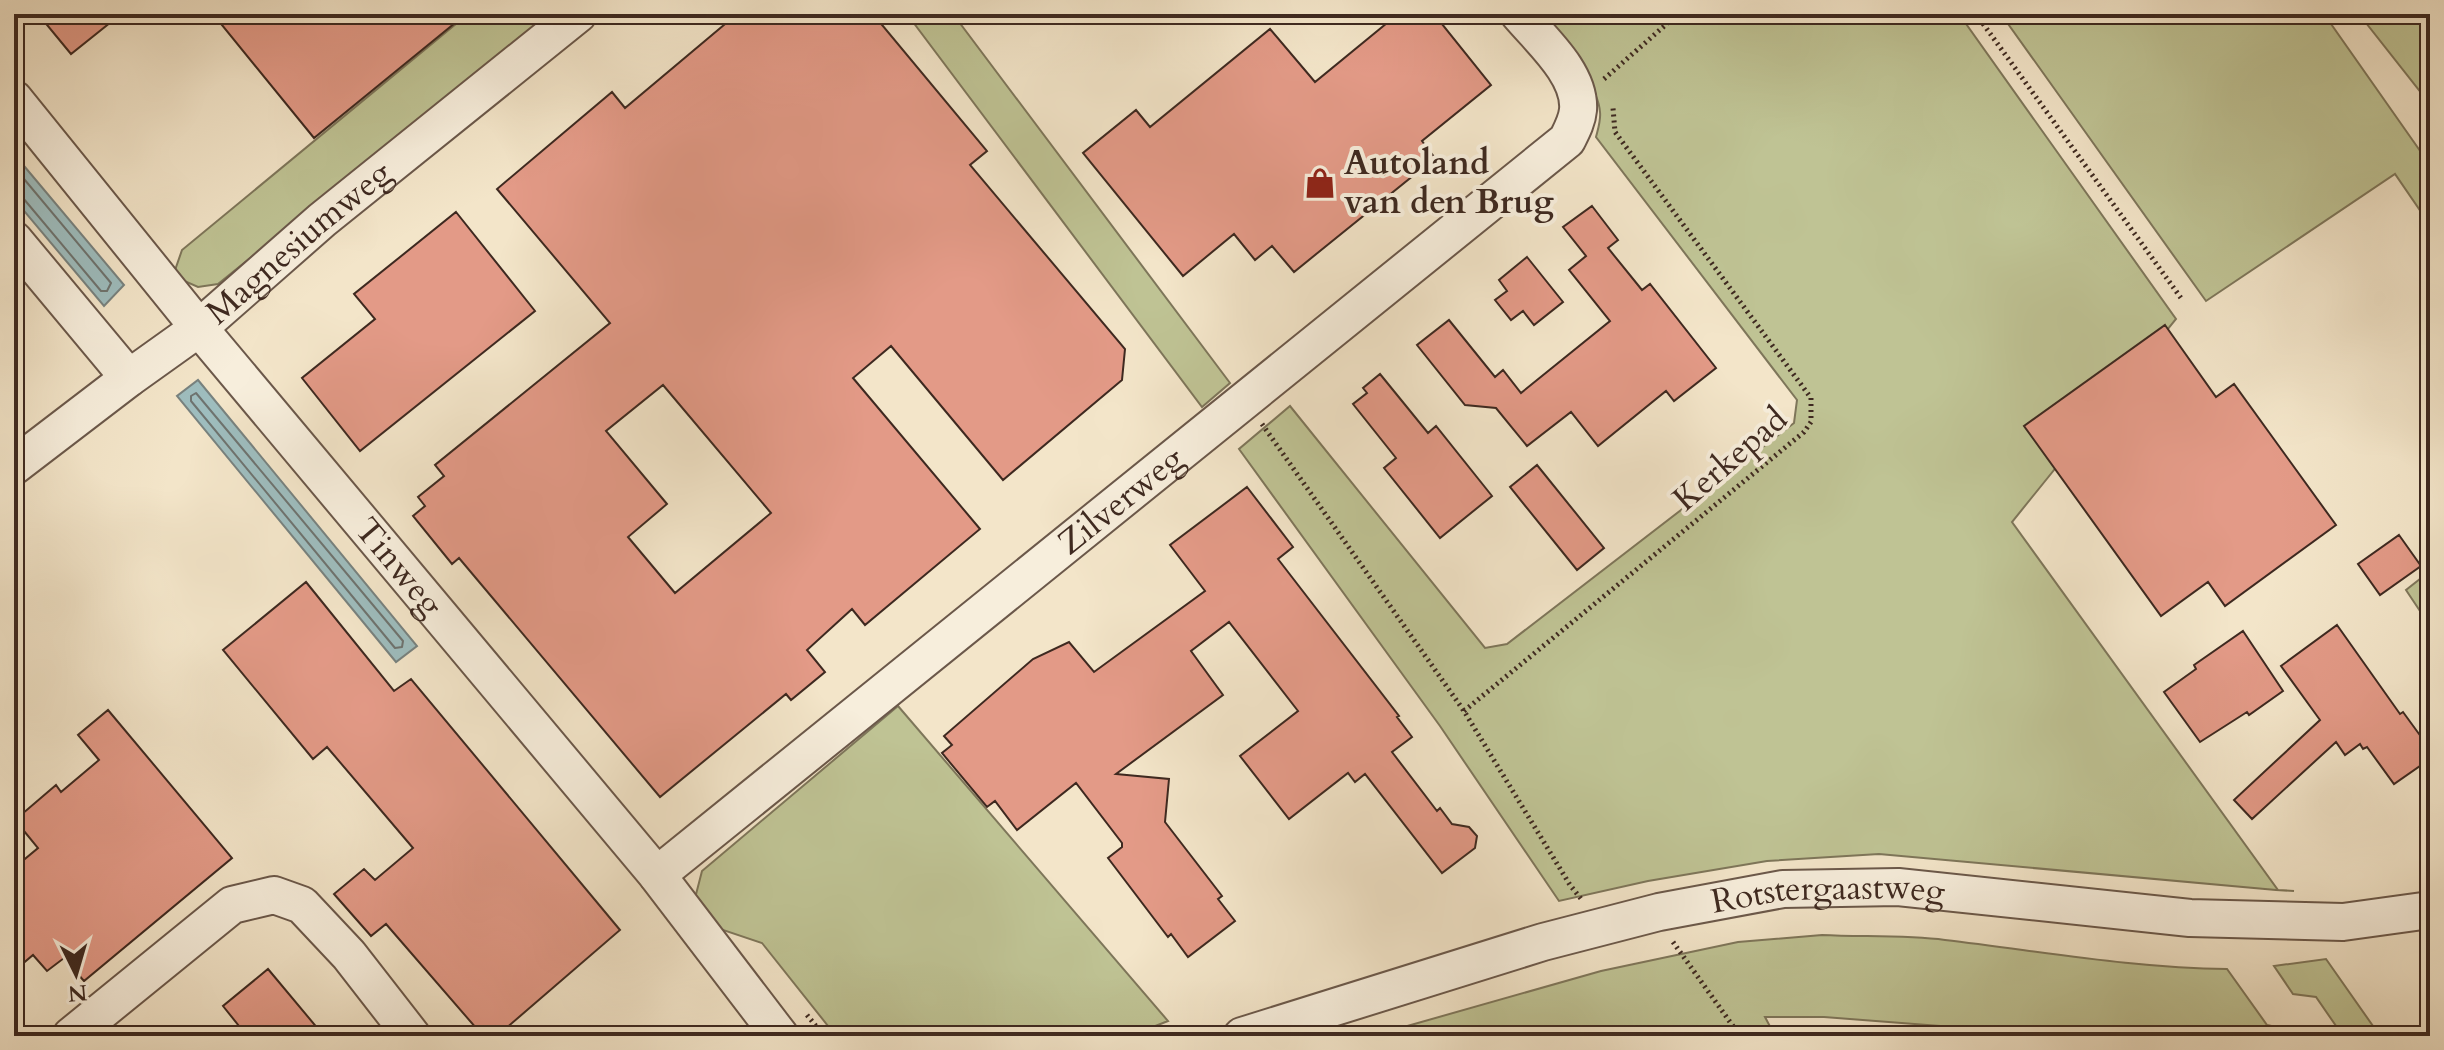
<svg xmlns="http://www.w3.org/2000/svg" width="2444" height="1050" font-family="Cardo,serif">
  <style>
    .green { fill: #bfc394; stroke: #7e765a; stroke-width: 2 }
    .water { fill: #9ebdbe; stroke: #78827f; stroke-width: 2 }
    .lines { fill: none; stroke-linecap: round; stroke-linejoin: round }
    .shore { stroke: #6e736f; stroke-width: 2 }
    .building { fill: #e39a87; stroke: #3e2920; stroke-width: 2; fill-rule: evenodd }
    .minor-casing { stroke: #6b584a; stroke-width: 40 }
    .path { stroke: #3e2920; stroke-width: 5; stroke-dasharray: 2 4; stroke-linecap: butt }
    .minor { stroke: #f7eedc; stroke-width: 36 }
    .labels { text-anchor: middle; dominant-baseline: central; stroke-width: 8; stroke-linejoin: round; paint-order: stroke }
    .poi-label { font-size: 34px; font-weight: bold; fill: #3e2920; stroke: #f7eedc; text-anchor: start }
    .street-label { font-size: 34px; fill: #3e2920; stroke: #f7eedc }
  </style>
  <rect width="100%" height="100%" fill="#f3e5c9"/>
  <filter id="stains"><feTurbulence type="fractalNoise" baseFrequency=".0025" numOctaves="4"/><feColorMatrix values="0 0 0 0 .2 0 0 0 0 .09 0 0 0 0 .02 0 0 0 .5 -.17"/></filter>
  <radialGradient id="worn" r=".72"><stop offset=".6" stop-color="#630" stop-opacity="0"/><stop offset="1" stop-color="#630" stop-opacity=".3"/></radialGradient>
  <!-- green -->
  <path class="green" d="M 468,14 L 553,14 L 218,284 L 198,287 L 173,276 L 182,250 Z
    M 907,14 L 953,14 L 1230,383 L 1202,407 Z
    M 1540,14 L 1959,14 L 2176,319 L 2012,522 L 2278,890 L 2294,891 L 2276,890 L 1879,854 L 1767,861 L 1648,881 L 1559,901 L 1440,726 L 1239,449 L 1290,406 L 1485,648 L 1507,644 L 1794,423 L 1797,400 L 1596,137 C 1598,129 1601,120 1600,112 C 1598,82 1557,38 1540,14 Z
    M 2001,14 L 2324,14 L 2430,165 L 2430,225 L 2395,174 L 2206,301 Z
    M 2359,14 L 2430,14 L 2430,104 Z
    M 2430,571 L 2430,626 L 2406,590 Z
    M 898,706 L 1168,1021 L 1130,1036 L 836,1036 L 762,943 L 711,926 L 693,906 L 702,871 Z
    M 1822,935 C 1863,937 1905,935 1945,940 C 2040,951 2132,968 2227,969 L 2267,1025 L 2295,1031 L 2298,1036 L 2070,1036 L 1824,1017 L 1765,1017 L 1775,1036 L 1372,1036 L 1601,971 L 1738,942 Z
    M 2326,959 L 2380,1036 L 2343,1036 L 2316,997 L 2293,994 L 2274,966 Z"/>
  <!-- water -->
  <path class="water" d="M 14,154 L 124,285 L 104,306 L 14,199 Z
    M 198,380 L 417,646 L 396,662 L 177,396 Z"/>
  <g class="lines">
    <!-- shore -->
    <path class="shore" d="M 14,167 L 111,283 L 107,291 L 101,291 L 23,198 L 14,195
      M 196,393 L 403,641 L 402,647 L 395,648 L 191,401 L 191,396 Z"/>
  </g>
  <!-- building -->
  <path class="building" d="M 38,14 L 121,14 L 71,54 Z
    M 213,14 L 466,14 L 314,138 Z
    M 737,14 L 873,14 L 987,151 L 970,165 L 1125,349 L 1122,380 L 1003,480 L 891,346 L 853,378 L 980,529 L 865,625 L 852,609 L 807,650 L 825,672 L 791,700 L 786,694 L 660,797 L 459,558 L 452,564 L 413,516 L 425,506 L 418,497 L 444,476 L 435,465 L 610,323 L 497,189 L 612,92 L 625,108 ZM 663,385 L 771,513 L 675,593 L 628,537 L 667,504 L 606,431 Z
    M 1398,14 L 1434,14 L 1491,85 L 1422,141 L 1435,158 L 1294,272 L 1272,246 L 1255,260 L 1234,234 L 1183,276 L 1083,153 L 1136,110 L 1150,127 L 1270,29 L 1315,82 Z
    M 1592,206 L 1618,240 L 1608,248 L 1642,290 L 1650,284 L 1716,368 L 1674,401 L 1666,391 L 1598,446 L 1571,412 L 1527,446 L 1496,408 L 1465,405 L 1417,345 L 1449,320 L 1495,377 L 1503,370 L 1521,393 L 1610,321 L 1569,270 L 1586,256 L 1563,227 Z
    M 456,212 L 535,311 L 360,451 L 302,378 L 375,319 L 354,294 Z
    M 1527,257 L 1563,302 L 1534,325 L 1523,311 L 1511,320 L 1495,300 L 1507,291 L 1499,280 Z
    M 2165,325 L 2216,397 L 2234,384 L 2336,525 L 2225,606 L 2208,582 L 2161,616 L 2024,426 Z
    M 1380,374 L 1428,433 L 1436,426 L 1492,496 L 1440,538 L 1384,468 L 1396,458 L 1353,404 L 1367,393 L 1363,388 Z
    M 1537,465 L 1604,548 L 1577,570 L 1510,487 Z
    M 1247,487 L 1293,547 L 1278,559 L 1399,716 L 1397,717 L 1412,737 L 1392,752 L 1437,811 L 1440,808 L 1452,824 L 1469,827 L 1477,836 L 1475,848 L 1442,873 L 1365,774 L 1355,782 L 1348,773 L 1289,819 L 1240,756 L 1298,711 L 1229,622 L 1191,651 L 1223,695 L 1116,774 L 1169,779 L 1165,822 L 1222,896 L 1218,899 L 1235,921 L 1188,957 L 1171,934 L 1168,937 L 1108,858 L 1122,847 L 1122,843 L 1076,783 L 1017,830 L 995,801 L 987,807 L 942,753 L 952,745 L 944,736 L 1033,659 L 1069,642 L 1094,672 L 1205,591 L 1170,545 Z
    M 2399,535 L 2421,566 L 2380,595 L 2358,564 Z
    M 306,582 L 394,691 L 411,679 L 620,930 L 497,1036 L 483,1036 L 386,924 L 371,936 L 334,894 L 364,869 L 375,880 L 413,848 L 327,747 L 313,759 L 223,650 Z
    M 2337,625 L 2400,714 L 2403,712 L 2430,749 L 2430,759 L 2394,784 L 2367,747 L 2363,749 L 2360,744 L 2345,755 L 2336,742 L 2252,819 L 2234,800 L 2320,720 L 2281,666 Z
    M 2243,631 L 2283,691 L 2249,715 L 2247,712 L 2200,742 L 2164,692 L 2196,669 L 2194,665 Z
    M 108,710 L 232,858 L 84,981 L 64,958 L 47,971 L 33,955 L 14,971 L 14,868 L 38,848 L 15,820 L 56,785 L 61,792 L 99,760 L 78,735 Z
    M 268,969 L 324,1036 L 247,1036 L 223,1006 Z"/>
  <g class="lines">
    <defs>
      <g id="minor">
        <path id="s1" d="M 14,99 L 199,328 L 657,875 L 780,1036"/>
        <path d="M 14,240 L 129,378"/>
        <path id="s2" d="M 14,466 L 129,378 L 199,328 L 322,220 L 578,14"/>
        <path id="s3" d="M 657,875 L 1567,140 C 1572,130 1577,121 1578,110 C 1581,74 1540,39 1519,14"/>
        <path d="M 71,1036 L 232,905 L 274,895 L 302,905 L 349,955 L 412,1036"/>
        <path id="s4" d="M 1242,1036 L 1543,942 L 1659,912 L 1783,889 L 1898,887 L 2190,918 L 2343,922 L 2430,910"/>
      </g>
    </defs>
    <!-- minor casing -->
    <use href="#minor" class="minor-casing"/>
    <!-- path -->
    <path class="path" d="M 1976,14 L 2181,298
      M 1604,79 L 1678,14
      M 1262,424 L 1464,711 L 1570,885 L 1582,900
      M 1464,711 L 1804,432 L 1811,422 L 1811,398 L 1615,132 L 1613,108
      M 1673,942 L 1740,1036
      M 807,1015 L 824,1036"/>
    <!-- minor -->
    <use href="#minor" class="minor"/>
  </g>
  <!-- icons -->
  <defs>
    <symbol id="shop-bare" viewBox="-9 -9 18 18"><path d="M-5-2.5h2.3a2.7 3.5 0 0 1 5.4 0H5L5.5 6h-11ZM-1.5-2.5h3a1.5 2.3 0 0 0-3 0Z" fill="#8f2418" stroke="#f7eedc" stroke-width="2.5" paint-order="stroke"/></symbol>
  </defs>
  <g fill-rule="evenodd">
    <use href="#shop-bare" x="1298" y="161" width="44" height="44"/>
  </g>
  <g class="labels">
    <!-- poi labels -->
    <g class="poi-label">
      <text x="1344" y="163">Autoland<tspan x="1344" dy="39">van den Brug</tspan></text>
    </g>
    <!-- street labels -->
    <g class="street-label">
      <text stroke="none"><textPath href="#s2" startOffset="362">Magnesiumweg</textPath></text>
      <text transform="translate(1730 459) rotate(-41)">Kerkepad</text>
      <text stroke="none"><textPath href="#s3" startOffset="596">Zilverweg</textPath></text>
      <text stroke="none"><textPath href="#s1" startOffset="606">Tinweg</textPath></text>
      <text stroke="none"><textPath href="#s4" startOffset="606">Rotstergaastweg</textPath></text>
    </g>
  </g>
  <!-- margin -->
  <rect width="2444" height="1050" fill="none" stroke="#f3e5c9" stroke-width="48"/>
  <rect x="16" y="16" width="2412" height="1018" fill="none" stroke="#3e2920" stroke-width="4"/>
  <rect x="24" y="24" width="2396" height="1002" fill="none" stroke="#3e2920" stroke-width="2"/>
  <!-- north arrow -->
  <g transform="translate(76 974) rotate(175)" stroke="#f7eedc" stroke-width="6" paint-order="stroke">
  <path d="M0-6L14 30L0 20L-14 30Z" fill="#3e2920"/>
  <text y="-12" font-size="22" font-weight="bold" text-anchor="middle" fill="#3e2920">N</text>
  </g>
  <rect width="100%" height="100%" filter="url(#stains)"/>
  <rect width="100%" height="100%" fill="url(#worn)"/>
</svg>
